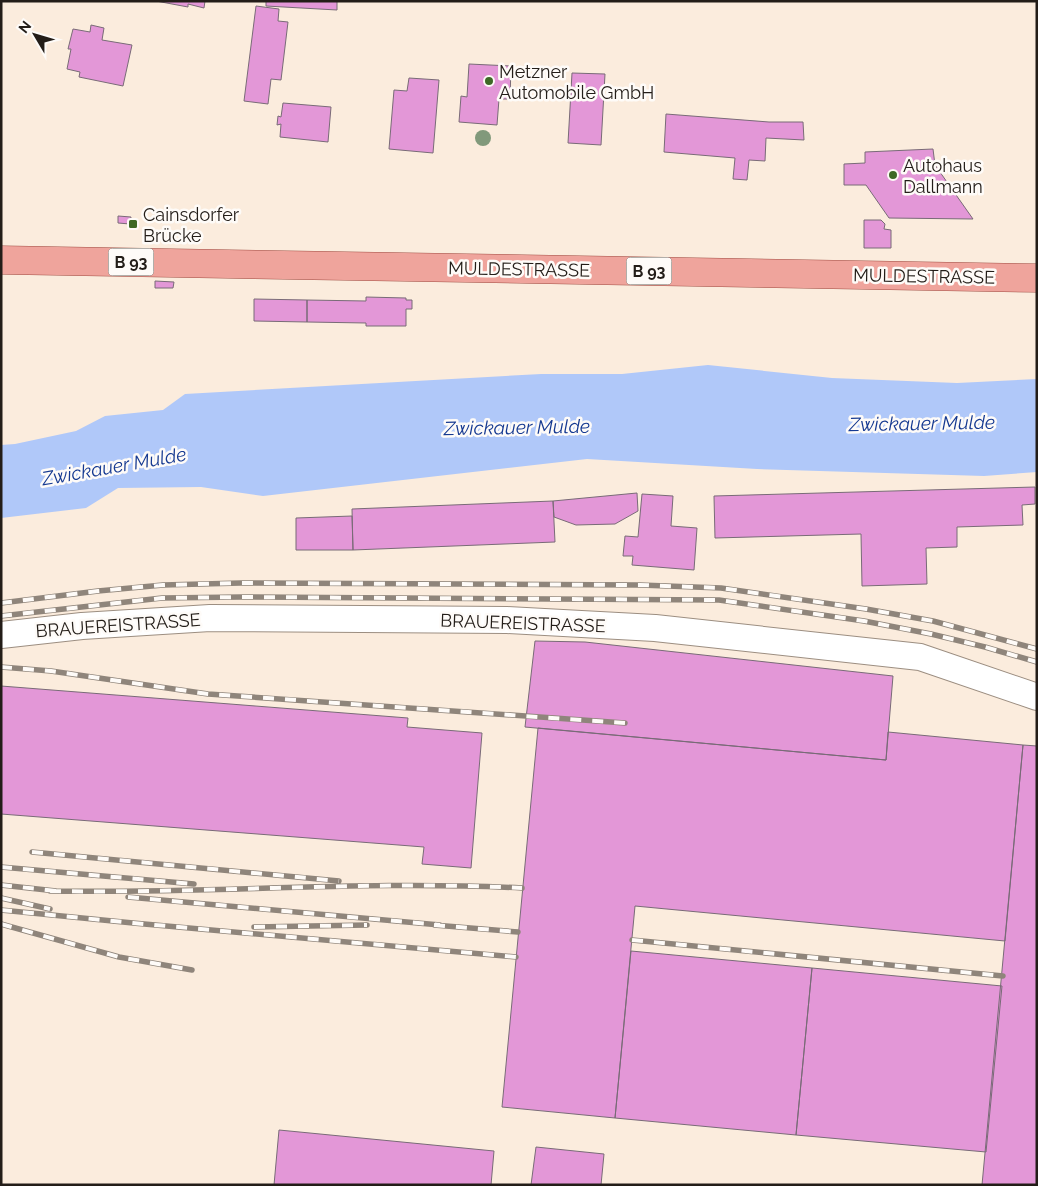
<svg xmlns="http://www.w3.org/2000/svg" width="1038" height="1186" font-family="Raleway,sans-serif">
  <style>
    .water { fill: #b0c8f9 }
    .building { fill: #e397d7; stroke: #796b77 }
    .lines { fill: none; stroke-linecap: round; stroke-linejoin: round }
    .secondary-casing { stroke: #9c8e81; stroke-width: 28 }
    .primary-casing { stroke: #a04d43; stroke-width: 29 }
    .secondary { stroke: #fff; stroke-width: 26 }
    .primary { stroke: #efa49c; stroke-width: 28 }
    .rail-casing { stroke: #8f857b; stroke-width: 5.5 }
    .rail { stroke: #fefbf8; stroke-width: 4; stroke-dasharray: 11; stroke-linecap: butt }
    .tree { fill: #81997b }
    .poi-dot { fill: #3e6926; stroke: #fefbf8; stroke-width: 2 }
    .labels { text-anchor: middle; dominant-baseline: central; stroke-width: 5; stroke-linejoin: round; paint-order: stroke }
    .shield { fill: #fefbf8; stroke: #65605b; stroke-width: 1 }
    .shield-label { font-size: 16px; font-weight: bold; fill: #231d18 }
    .poi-label { font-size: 18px; fill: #231d18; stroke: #fefbf8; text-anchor: start }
    .street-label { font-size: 18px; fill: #231d18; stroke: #fefbf8 }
    .water-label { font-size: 19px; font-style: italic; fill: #153991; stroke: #fefbf8 }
  </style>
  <rect width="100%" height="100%" fill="#fbecdd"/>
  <!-- water -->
  <path class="water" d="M 708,365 L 832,378 L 957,383 L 1037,379 L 1037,472 L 984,476 L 757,469 L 587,459 L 263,496 L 201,487 L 118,488 L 86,508 L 1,518 L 1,445 L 15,444 L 76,431 L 105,416 L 163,410 L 185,394 L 541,374 L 622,374 Z"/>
  <!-- building -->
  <path class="building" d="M 156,1 L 205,1 L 204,8 L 188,4 L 188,7 Z
    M 266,1 L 337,1 L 337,10 L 266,6 Z
    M 256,6 L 279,9 L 278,21 L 288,22 L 281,80 L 271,79 L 268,104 L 244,101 Z
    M 91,25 L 104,28 L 102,40 L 132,45 L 123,86 L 79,77 L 80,72 L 67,69 L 71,49 L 68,49 L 73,29 L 90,32 Z
    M 469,64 L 511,66 L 510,99 L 499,99 L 497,125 L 459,122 L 461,96 L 467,97 Z
    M 572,73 L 605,74 L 601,145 L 568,143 Z
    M 409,78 L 439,80 L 433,153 L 389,149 L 394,90 L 407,91 Z
    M 283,103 L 331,107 L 328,142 L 280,137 L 281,124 L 277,125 L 278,116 L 281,117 Z
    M 666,114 L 769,122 L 803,122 L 804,140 L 766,138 L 765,161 L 749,160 L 747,180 L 733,179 L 735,158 L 664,152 Z
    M 933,149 L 935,165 L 973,219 L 889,218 L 866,185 L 844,185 L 844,164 L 865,163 L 865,152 Z
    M 118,216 L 131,217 L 130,224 L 118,223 Z
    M 864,220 L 881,220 L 885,224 L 884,229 L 891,230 L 891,248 L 864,248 Z
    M 155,281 L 174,282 L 173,288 L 155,288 Z
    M 366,297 L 406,298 L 406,300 L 412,300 L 412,309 L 406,309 L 406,326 L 366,326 L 366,323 L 307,322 L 307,300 L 366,301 Z
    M 254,299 L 307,300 L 307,322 L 254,321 Z
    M 1035,487 L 1035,504 L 1022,505 L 1023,525 L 957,527 L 957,547 L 926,548 L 927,584 L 862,586 L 861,534 L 715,538 L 714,496 Z
    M 637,493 L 638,511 L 615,524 L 576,525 L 554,517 L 553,501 Z
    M 642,494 L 673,496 L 671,526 L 697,528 L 694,570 L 632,565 L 633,556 L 623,556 L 625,536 L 638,537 Z
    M 553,501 L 555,542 L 353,550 L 352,509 Z
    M 352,516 L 353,550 L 296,550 L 296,518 Z
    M 535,641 L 585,642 L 893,676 L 886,760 L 525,727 Z
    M 1,686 L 408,718 L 407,727 L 482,733 L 471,868 L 422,864 L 424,847 L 1,814 Z
    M 538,728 L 886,760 L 888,732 L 1023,745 L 1005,941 L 635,906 L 615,1118 L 502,1107 Z
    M 1023,745 L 1037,746 L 1037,1185 L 982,1185 Z
    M 631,951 L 812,968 L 796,1135 L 615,1118 Z
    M 812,968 L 1002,986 L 986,1152 L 796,1135 Z
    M 279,1130 L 494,1151 L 491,1185 L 274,1185 Z
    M 536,1147 L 604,1154 L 601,1185 L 531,1185 Z"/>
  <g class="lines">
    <defs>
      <path id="secondary" d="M 1,635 L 82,626 L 210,618 L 507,620 L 655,628 L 920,657 L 1037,697"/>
      <path id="primary" d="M 1,260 L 1037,278"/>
    </defs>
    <!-- secondary casing -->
    <use href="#secondary" class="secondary-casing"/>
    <!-- primary casing -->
    <use href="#primary" class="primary-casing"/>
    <!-- secondary -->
    <use href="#secondary" class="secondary"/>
    <!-- primary -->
    <use href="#primary" class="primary"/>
    <defs>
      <path id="rail" d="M 1,603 L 98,591 L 163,585 L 241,583 L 640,585 L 721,588 L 866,609 L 933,621 L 1037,649
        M 1,616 L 162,598 L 241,597 L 719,600 L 864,621 L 931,634 L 985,647 L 1037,662
        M 1,667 L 51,671 L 208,694 L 625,723
        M 32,852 L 339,881
        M 1,867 L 194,884
        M 1,885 L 56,891
        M 50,891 C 207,894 365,880 522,888
        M 128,897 L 440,925
        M 1,898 L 50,909
        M 1,910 L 133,923 L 516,957
        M 1,924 L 119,957 L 192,970
        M 434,925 L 518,932
        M 254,927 L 367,925
        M 632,940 L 1003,976"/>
    </defs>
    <!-- rail casing -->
    <use href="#rail" class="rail-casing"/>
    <!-- rail -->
    <use href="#rail" class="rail"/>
  </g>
  <!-- trees -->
  <circle class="tree" cx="483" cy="138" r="8"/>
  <!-- markers -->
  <g class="poi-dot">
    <circle cx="489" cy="81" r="5"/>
    <circle cx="893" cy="175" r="5"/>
    <rect x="128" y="219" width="10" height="10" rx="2.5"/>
  </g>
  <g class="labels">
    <!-- shield labels -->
    <g class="shield">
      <rect x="108.5" y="248.5" width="45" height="27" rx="4"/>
      <rect x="626.5" y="257.5" width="45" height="27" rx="4"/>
    </g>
    <g class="shield-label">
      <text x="131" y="262">B 93</text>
      <text x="649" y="271">B 93</text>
    </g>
    <!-- poi labels -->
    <g class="poi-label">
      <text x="499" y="71">Metzner<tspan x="499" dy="21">Automobile GmbH</tspan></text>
      <text x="903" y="165">Autohaus<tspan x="903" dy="21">Dallmann</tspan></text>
      <text x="143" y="214">Cainsdorfer<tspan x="143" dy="21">Brücke</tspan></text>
    </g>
    <!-- street labels -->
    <g class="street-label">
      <text transform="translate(519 269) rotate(1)">MULDESTRASSE</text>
      <text transform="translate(924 276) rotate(1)">MULDESTRASSE</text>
      <text transform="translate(523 623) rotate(2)">BRAUEREISTRASSE</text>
      <text transform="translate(118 625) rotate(-4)">BRAUEREISTRASSE</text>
    </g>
    <!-- water labels -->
    <g class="water-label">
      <text transform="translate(922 423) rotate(-1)">Zwickauer Mulde</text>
      <text transform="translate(517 427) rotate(-1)">Zwickauer Mulde</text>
      <text transform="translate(114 466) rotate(-10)">Zwickauer Mulde</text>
    </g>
  </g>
  <!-- border -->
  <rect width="1038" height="1186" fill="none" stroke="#231d18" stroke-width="5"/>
  <!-- north arrow -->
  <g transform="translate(35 35) rotate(308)" stroke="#fefbf8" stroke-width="4" paint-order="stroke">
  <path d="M0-4L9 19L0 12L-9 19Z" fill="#231d18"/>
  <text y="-8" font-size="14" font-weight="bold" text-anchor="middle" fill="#231d18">N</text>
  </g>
</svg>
